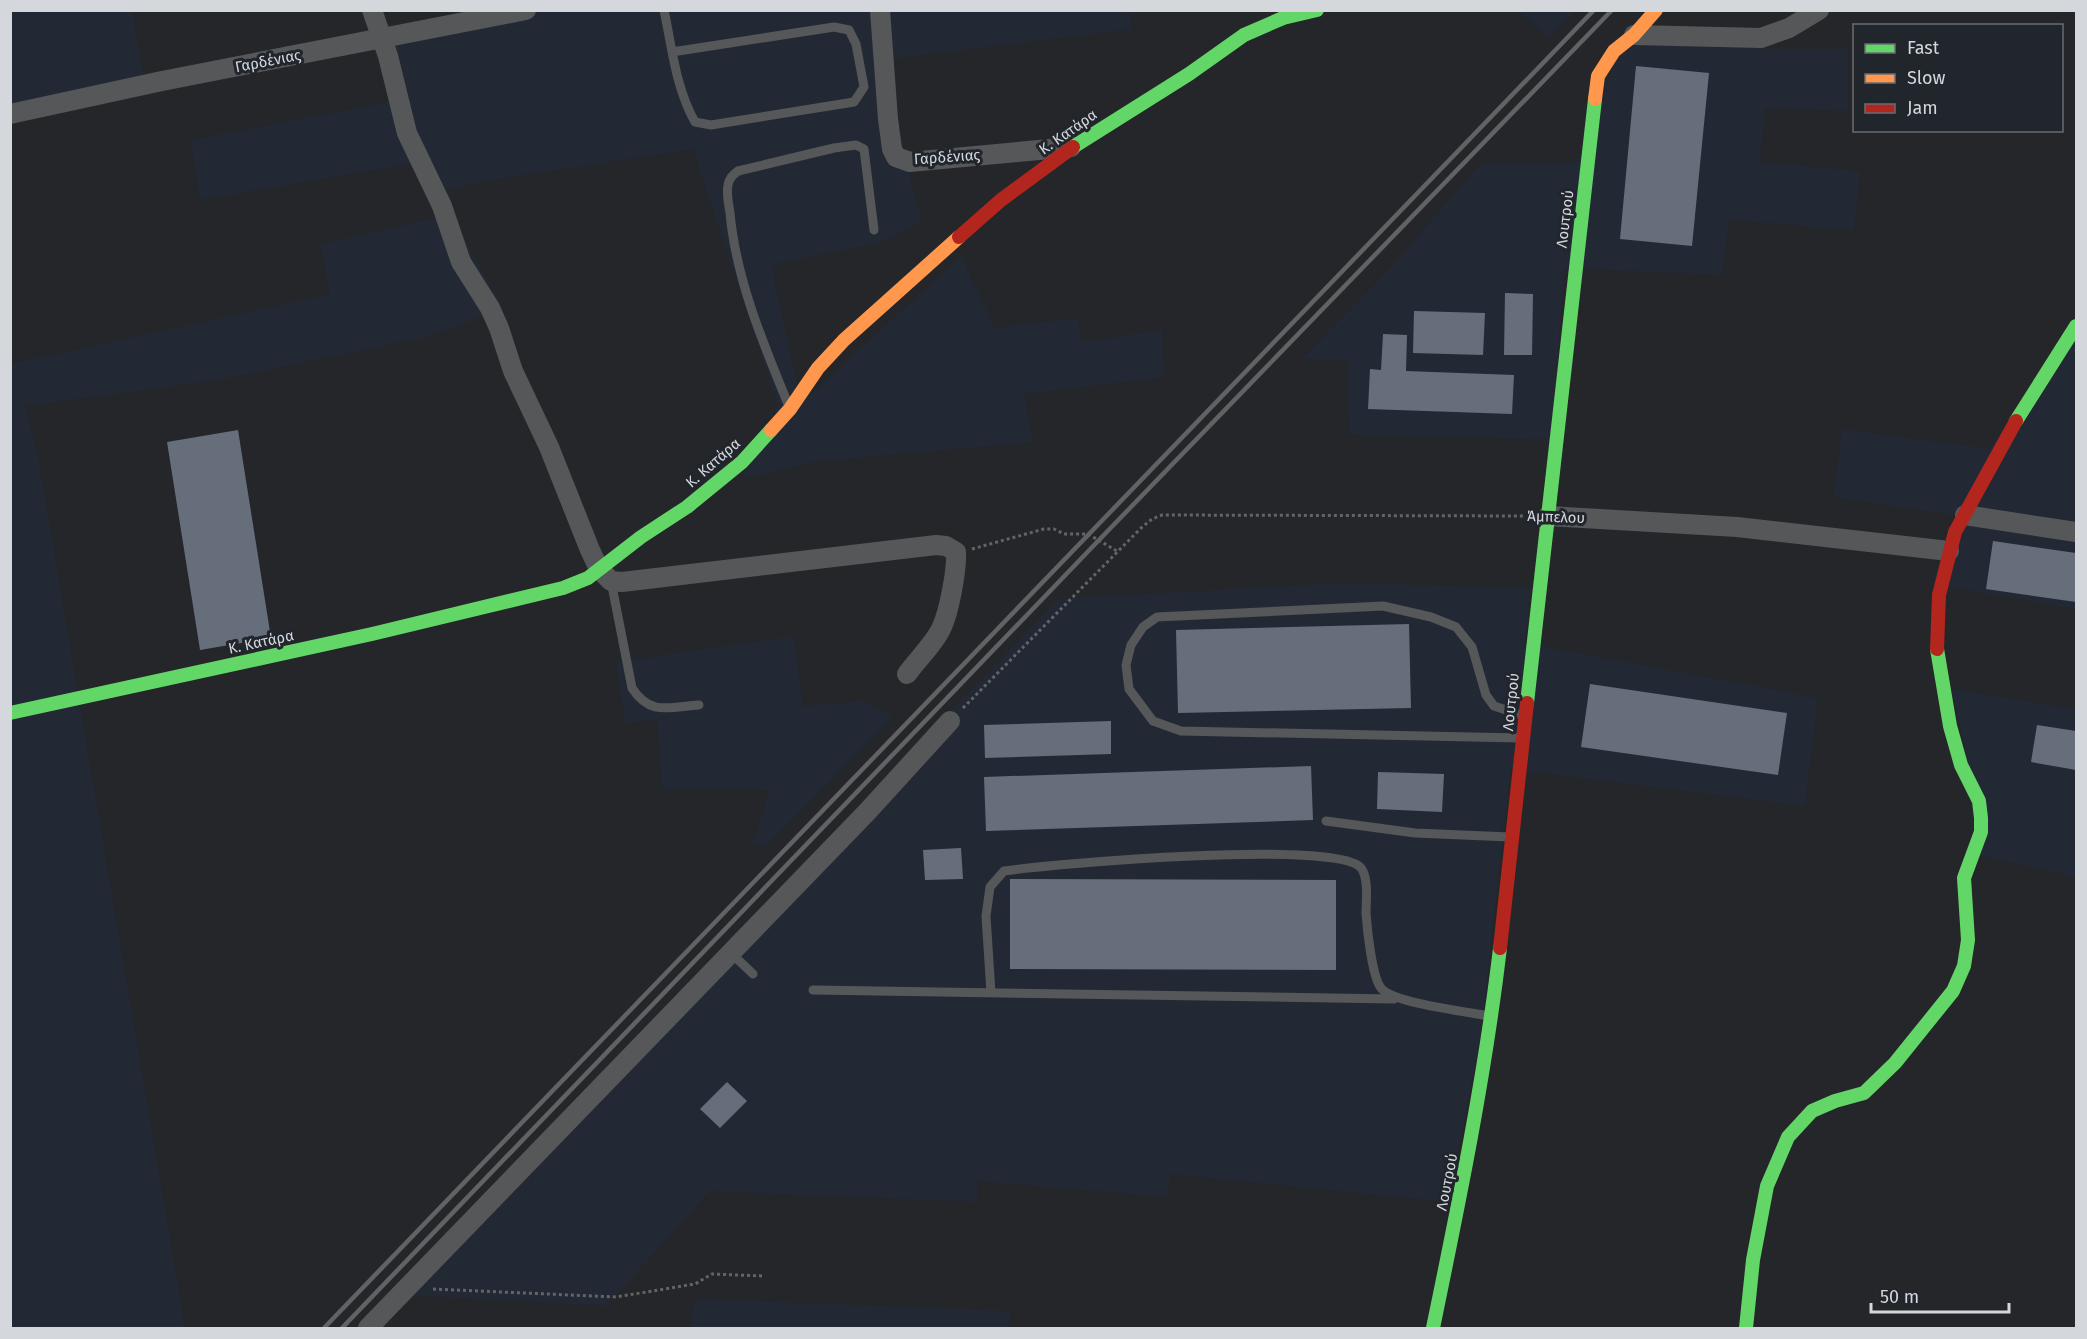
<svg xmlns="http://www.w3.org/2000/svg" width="2087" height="1339" font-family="'Fira Sans',sans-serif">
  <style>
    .built { fill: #232934 }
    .building { fill: #666e7c }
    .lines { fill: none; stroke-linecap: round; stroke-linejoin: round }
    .path { stroke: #636466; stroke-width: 3; stroke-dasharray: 3 3; stroke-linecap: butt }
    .lane { stroke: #565759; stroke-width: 9 }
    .street { stroke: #565759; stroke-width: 20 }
    .fast { stroke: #63d668; stroke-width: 14 }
    .slow { stroke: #ff974d; stroke-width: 14 }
    .jam { stroke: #b3261e; stroke-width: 14 }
    .rail { stroke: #606264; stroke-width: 4.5 }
    .labels { text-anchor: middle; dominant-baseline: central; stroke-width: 6; stroke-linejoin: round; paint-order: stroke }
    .street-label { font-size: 15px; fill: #d4d7dc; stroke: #21252c }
  </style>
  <rect width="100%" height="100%" fill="#242629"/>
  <!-- built -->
  <path class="built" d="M 11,11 L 132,11 L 144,78 L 11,104 Z
    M 485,11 L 1130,11 L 1131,29 L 889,59 L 893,116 L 922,221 L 882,242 L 771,265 L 797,384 L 811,394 L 961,256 L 995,328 L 1078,318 L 1081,342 L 1162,330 L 1164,377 L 1024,394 L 1033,442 L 821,461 L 743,478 L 778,406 L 693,149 L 491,180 L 446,190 L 431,160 L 200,200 L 191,140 L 409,98 L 387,29 Z
    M 1518,11 L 1575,11 L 1549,37 Z
    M 1627,26 L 1741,30 L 1764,49 L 1848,49 L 1848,111 L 1765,108 L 1760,162 L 1860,171 L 1854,230 L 1729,220 L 1722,275 L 1565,268 L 1550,439 L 1349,435 L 1347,360 L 1302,359 L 1391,267 L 1480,164 L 1579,162 Z
    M 454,214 L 471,251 L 504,309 L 422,338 L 217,380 L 26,406 L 39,462 L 185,1328 L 11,1328 L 10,364 L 330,294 L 320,244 Z
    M 2076,317 L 2076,609 L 1932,584 L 1956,515 L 1833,497 L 1842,429 L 1990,449 Z
    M 1340,583 L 1531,588 L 1525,643 L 1818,698 L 1805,806 L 1510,769 L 1481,1035 L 1448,1202 L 1170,1174 L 1168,1197 L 977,1181 L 977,1202 L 710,1191 L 607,1306 L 390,1294 L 1058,599 Z
    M 794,636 L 803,706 L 865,701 L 893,717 L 767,845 L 752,845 L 770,790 L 662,789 L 657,720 L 625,723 L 616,662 Z
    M 1951,689 L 2076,709 L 2076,877 L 1982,856 L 1964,743 Z
    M 694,1299 L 778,1302 L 1011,1311 L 1009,1328 L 690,1328 Z"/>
  <!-- building -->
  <path class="building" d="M 1636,66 L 1709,73 L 1692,246 L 1620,239 Z
    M 1505,293 L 1533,294 L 1532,355 L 1504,355 Z
    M 1414,311 L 1485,313 L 1483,355 L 1413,353 Z
    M 1383,334 L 1407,335 L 1406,371 L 1514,375 L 1512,414 L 1368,409 L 1370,369 L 1381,370 Z
    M 238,430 L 271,638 L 200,650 L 167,442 Z
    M 1993,541 L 2076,553 L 2076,602 L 1986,589 Z
    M 1409,624 L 1411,708 L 1178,713 L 1176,630 Z
    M 1590,684 L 1787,713 L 1778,775 L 1581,747 Z
    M 1111,721 L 1111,754 L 985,758 L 984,725 Z
    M 2037,725 L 2076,731 L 2076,770 L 2031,762 Z
    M 1311,766 L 1313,820 L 986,831 L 984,777 Z
    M 1378,772 L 1444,774 L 1442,812 L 1377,809 Z
    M 961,848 L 963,879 L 925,880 L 923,850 Z
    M 1010,879 L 1336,880 L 1336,970 L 1010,969 Z
    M 727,1082 L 747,1101 L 720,1128 L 700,1109 Z"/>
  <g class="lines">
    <!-- path -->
    <path class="path" d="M 972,549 L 1044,529 L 1054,529 L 1064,534 L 1088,534 L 1117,551
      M 963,708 L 1141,528 L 1152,519 L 1162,515 L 1525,516
      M 433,1289 L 616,1297 L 695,1284 L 712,1274 L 763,1276"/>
    <!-- lane -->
    <path class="lane" d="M 664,10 C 672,48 676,89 695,122 L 711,125 L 854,102 L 864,87 L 856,44 L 849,30 L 834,27 L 672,52
      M 788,404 C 763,343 736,279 730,213 C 729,205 726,194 728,185 C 729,178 733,175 738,171 L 834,148 L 856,145 L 864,149 L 874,230
      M 611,581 L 632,688 C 650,716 669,707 699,705
      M 1520,738 L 1181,731 L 1153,721 L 1129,689 L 1126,665 L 1131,645 L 1143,627 L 1157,617 L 1383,606 L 1431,617 L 1456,627 L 1472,647 L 1486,695 L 1494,706 L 1524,716
      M 1326,821 L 1415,833 L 1510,837
      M 730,952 L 753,974
      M 813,990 L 1394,999
      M 991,993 L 986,916 L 990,887 L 1004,871 C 1052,864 1338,839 1361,868 C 1369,878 1366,901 1366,913 C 1367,928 1372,977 1381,988 C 1392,1003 1469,1012 1490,1016"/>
    <!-- street -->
    <path class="street" d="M 372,10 L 388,56 L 407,133 L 442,206 L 461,262 L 490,308 L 499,328 L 513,371 L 549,447 L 590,550 L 599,569 L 611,581 L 622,582 L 936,545 L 946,546 L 956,552 C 957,570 949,613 941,629 C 933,645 917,660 907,674
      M 880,10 L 888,119 L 892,149 L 896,157 L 910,162 L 1071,147
      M 1634,35 L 1761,38 L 1789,28 L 1819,10
      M 10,114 L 162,81 L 526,10
      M 1965,515 L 2076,532
      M 1548,516 L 1737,527 L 1949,551
      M 368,1328 L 867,812 L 950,721"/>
    <!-- fast -->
    <path class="fast" d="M 1073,147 L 1189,74 L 1244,35 L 1283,18 L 1317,10
      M 2016,421 L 2076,326
      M 1527,703 L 1595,99
      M 10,713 L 372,634 L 563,588 L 588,578 L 641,537 L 687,507 L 742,462 L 771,430
      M 1433,1328 C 1459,1202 1485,1076 1500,948
      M 1746,1328 L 1753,1260 L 1767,1186 L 1788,1137 L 1812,1111 L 1835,1101 L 1864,1093 L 1895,1063 L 1953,991 L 1964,966 L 1968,940 L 1964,878 L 1981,832 L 1981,818 L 1979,801 L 1961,765 L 1950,726 L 1937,649"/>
    <!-- slow -->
    <path class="slow" d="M 1595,99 L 1598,76 L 1614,51 L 1634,35 L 1656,10
      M 771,430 L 790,409 L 818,368 L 844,340 L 959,237"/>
    <!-- jam -->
    <path class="jam" d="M 959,237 L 1001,200 L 1073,147
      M 1937,649 L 1939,595 L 1955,532 L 2016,421
      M 1500,948 L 1527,703"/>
    <!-- rail -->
    <path class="rail" d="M 324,1328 L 1594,10
      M 342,1328 L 1099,540 L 1612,10"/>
  </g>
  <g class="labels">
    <!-- street labels -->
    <g class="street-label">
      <text transform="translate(268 61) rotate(-11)">Γαρδένιας</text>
      <text transform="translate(1068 132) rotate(-35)">Κ. Κατάρα</text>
      <text transform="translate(947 157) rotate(-4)">Γαρδένιας</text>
      <text transform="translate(1565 219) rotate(-83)">Λουτρού</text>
      <text transform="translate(713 463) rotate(-41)">Κ. Κατάρα</text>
      <text transform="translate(1556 517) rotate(2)">Άμπελου</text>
      <text transform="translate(261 642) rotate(-12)">Κ. Κατάρα</text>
      <text transform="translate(1511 702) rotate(-84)">Λουτρού</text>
      <text transform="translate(1447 1182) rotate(-79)">Λουτρού</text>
    </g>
  </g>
  <!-- border -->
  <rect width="2087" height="1339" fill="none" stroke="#d4d7dc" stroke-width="24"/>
  <!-- legend -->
  <rect x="1853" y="24" width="210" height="108" fill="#21252c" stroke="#696c72" stroke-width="1.5"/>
  <rect x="1865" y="44" width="30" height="9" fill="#63d668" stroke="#696c72" stroke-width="1.5"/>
  <text x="1907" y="54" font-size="18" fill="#d4d7dc">Fast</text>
  <rect x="1865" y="74" width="30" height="9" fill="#ff974d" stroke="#696c72" stroke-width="1.5"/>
  <text x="1907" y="84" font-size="18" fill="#d4d7dc">Slow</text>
  <rect x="1865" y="104" width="30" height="9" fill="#b3261e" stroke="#696c72" stroke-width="1.5"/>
  <text x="1907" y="114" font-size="18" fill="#d4d7dc">Jam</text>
  <!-- scale -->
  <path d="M1871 1303v9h138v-9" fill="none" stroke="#d4d7dc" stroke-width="3"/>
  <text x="1880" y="1303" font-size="18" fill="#d4d7dc" stroke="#21252c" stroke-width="4.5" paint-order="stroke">50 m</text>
</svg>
